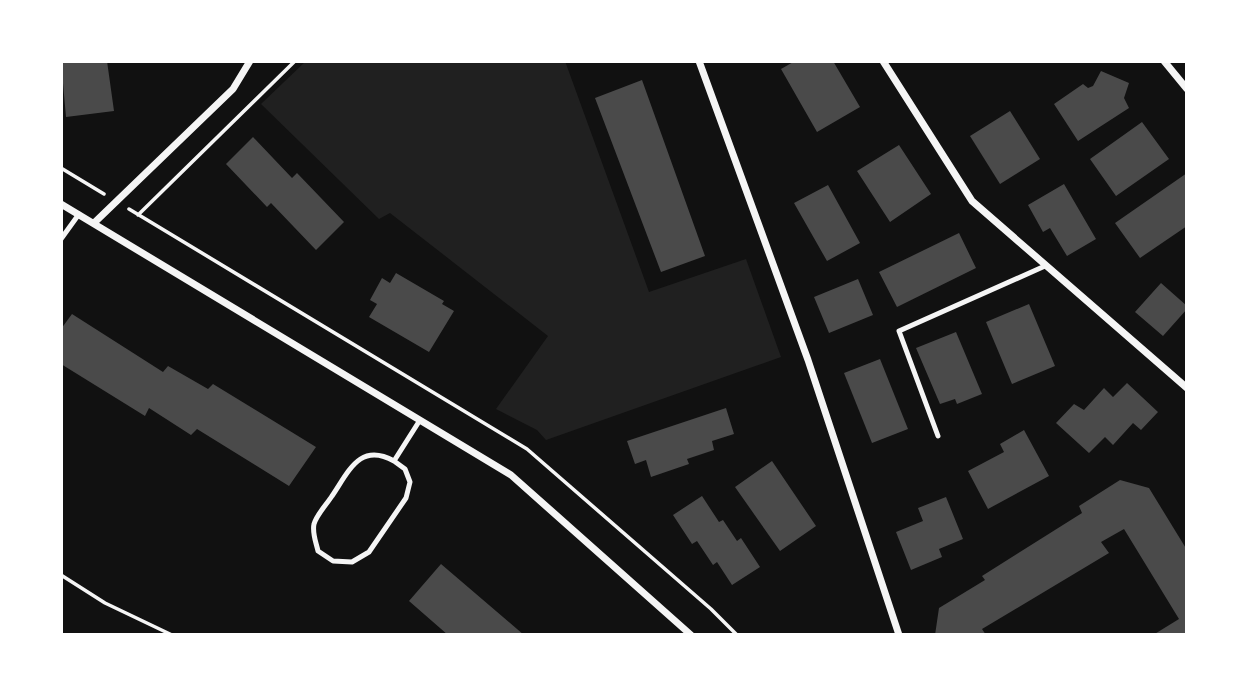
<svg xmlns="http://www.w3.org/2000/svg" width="1248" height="696" font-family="'DejaVu Sans',sans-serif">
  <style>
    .green { fill: #202020 }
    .building { fill: #4a4a4a }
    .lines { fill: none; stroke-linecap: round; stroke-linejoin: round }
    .path { stroke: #f5f5f5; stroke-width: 3.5 }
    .service { stroke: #f5f5f5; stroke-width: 5 }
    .minor { stroke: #f5f5f5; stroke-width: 7 }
  </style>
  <rect width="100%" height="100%" fill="#111"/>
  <!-- green -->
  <path class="green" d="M 306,61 L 565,61 L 649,292 L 746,259 L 781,357 L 546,440 L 537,430 L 496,409 L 548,336 L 390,213 L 379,219 L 261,104 Z"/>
  <!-- building -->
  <path class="building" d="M 61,61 L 107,61 L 114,111 L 66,117 Z
    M 795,61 L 833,61 L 860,107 L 817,132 L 781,69 Z
    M 1101,71 L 1129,83 L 1124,98 L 1129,108 L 1078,141 L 1054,104 L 1083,84 L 1088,88 L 1093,86 Z
    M 642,80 L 705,256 L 661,272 L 595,98 Z
    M 1010,111 L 1040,159 L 1000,184 L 970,136 Z
    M 1142,122 L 1169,159 L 1116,196 L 1090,159 Z
    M 253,137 L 292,178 L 297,173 L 344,222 L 316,250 L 271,203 L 267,207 L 226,164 Z
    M 899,145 L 931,194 L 890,222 L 857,171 Z
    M 1187,173 L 1187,226 L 1140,258 L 1115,223 Z
    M 1064,184 L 1096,239 L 1067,256 L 1050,228 L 1043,232 L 1028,205 Z
    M 828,185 L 860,243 L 827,261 L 794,203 Z
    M 959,233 L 976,268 L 897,307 L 879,272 Z
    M 396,273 L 444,301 L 442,304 L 454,311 L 429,352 L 369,317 L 377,304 L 370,300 L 382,278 L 390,283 Z
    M 858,279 L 873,315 L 829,333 L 814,297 Z
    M 1161,283 L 1187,306 L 1187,309 L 1163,336 L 1135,312 Z
    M 1029,304 L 1055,366 L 1012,384 L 986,322 Z
    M 72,314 L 163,372 L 168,366 L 208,389 L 213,384 L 316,447 L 289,486 L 197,429 L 191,435 L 149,408 L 145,416 L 61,364 L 61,329 Z
    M 956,332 L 982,394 L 957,404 L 955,399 L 940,404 L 916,348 Z
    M 880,359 L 908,429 L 872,443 L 844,373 Z
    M 1127,383 L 1158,412 L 1141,430 L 1133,423 L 1113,445 L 1105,437 L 1089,453 L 1056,423 L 1074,404 L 1084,410 L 1104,388 L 1113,397 Z
    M 726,408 L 734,434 L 712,441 L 714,450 L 687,459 L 689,464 L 651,477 L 646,460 L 635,464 L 627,441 Z
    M 1024,430 L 1049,476 L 988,509 L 968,471 L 1004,452 L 1000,444 Z
    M 772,461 L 816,526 L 780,551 L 735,487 Z
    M 1120,480 L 1149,488 L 1187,550 L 1187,635 L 1153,635 L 1179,619 L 1124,529 L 1101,542 L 1109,553 L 982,629 L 986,635 L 935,635 L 939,608 L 985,580 L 982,576 L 1082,513 L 1079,506 Z
    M 702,496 L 719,522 L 723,520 L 737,541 L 741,538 L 760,567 L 732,585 L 717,562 L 713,565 L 697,541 L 692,544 L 673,515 Z
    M 946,497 L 963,539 L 939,549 L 942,557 L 911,570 L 896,532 L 923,521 L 918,508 Z
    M 441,564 L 524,635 L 448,635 L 409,601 Z"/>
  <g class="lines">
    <!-- path -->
    <path class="path" d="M 61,168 L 104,194
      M 129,209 L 527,449 L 711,609 L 737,635
      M 138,215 L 295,61
      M 61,575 L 105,603 L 172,635"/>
    <!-- service -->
    <path class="service" d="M 61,239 L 79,214
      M 938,436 L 899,331 L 1045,266
      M 394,461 L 405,469 L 410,482 L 406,498 L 369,552 L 352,562 L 333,561 L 318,551 C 316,542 312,533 314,524 C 317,514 327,504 332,496 C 349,471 360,442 394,461 L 420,420"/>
    <!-- minor -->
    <path class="minor" d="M 699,61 L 808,360 L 899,635
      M 883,61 L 972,201 L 1187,388
      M 1164,61 L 1187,89
      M 61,204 L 511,475 L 691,635
      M 94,223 L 233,89 L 250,61"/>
  </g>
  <!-- border -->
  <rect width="1248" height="696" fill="none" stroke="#ffffff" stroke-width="126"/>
</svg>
